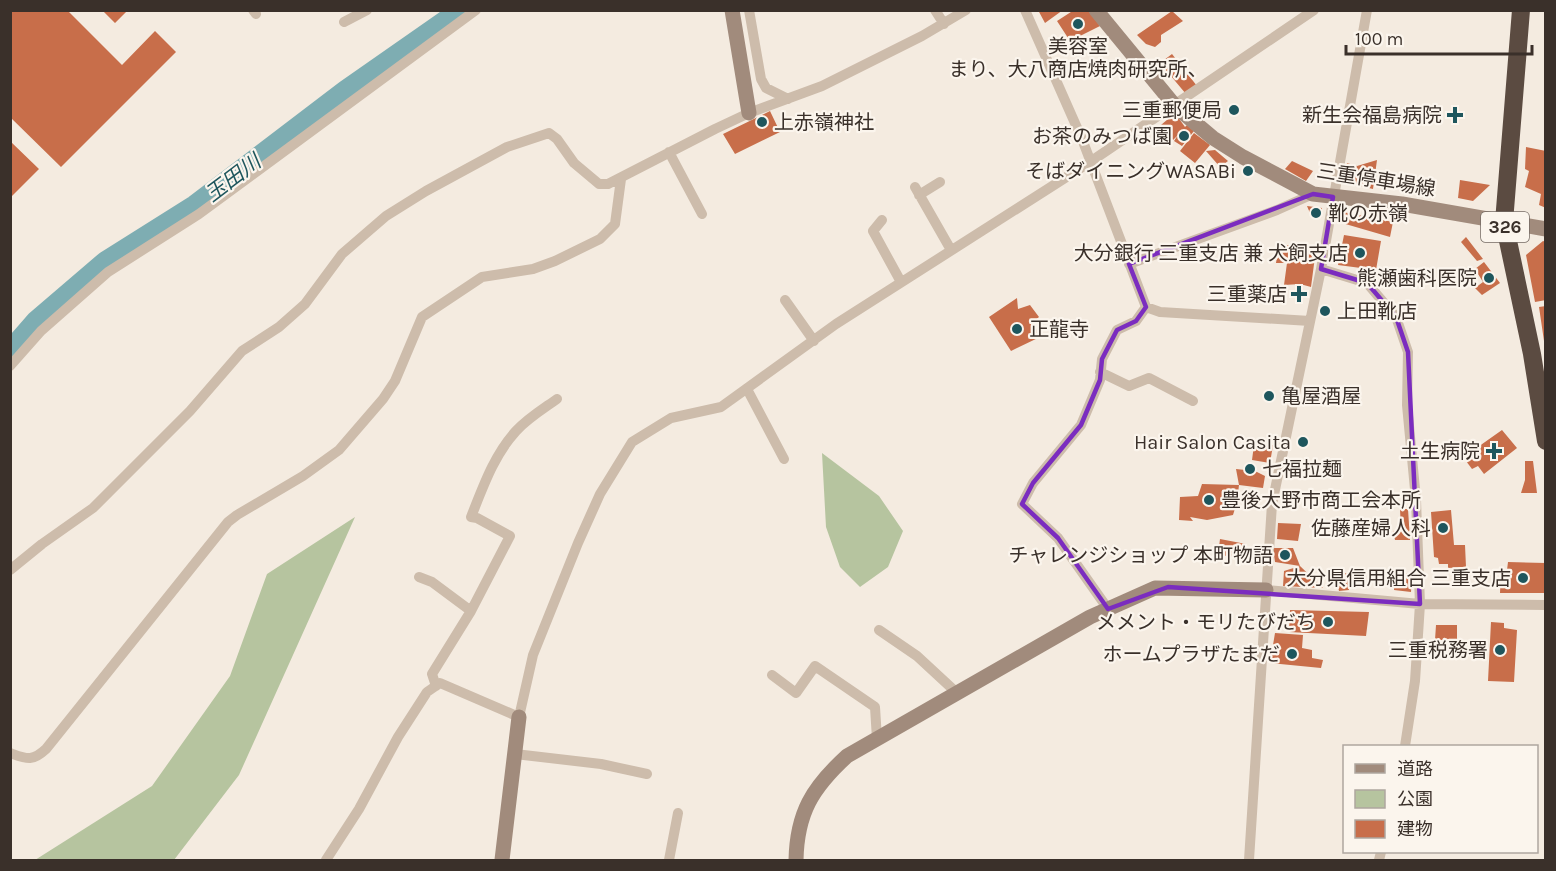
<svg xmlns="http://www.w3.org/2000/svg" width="1556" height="871" font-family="Karla,'Noto Sans JP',sans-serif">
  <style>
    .green { fill: #b6c49f }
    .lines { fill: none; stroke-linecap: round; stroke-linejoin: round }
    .river { stroke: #7eadb2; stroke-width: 22 }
    .building { fill: #c86e4a }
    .street { stroke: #cdbcab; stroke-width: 10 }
    .secondary { stroke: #a18b7c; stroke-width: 15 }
    .highway { stroke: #5b4b41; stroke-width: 18 }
    .marked { fill: none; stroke: #7b2cbf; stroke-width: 4.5; stroke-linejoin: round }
    .poi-dot { fill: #1e565d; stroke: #fbf5ed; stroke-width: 2 }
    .labels { text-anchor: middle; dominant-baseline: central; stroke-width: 4.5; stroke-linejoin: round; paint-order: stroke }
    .shield { fill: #fbf5ed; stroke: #746b64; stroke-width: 1.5 }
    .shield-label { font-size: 18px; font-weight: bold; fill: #3a302a }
    .poi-label { font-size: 20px; fill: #3a302a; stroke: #fbf5ed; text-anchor: end }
    .street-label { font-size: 20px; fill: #3a302a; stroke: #fbf5ed }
    .water-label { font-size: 21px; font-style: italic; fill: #1e565d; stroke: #fbf5ed }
  </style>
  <rect width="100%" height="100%" fill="#f4ebe0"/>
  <!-- green -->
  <path class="green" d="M 822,453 L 879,496 L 903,531 L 888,567 L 860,587 L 840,567 L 826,527 Z
    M 355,517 L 239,775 L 174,860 L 35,860 L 152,786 L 230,676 L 267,574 Z"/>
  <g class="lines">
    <!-- river -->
    <path class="river" d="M 10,352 L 37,321 L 106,262 L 195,206 L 346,91 L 462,10"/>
  </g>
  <!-- building -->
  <path class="building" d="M 10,10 L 67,10 L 122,65 L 155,31 L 176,52 L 61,167 L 10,117 Z
    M 102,10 L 128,10 L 115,23 Z
    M 1038,10 L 1063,10 L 1045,23 Z
    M 1074,10 L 1088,10 L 1100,26 L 1070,41 L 1057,21 Z
    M 1172,11 L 1183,21 L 1161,35 L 1161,42 L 1155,47 L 1146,44 L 1137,35 Z
    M 1172,54 L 1197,86 L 1186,94 L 1160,63 Z
    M 770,111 L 780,132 L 735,154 L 723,134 Z
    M 1175,113 L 1185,127 L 1187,125 L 1194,131 L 1182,146 L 1174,141 L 1178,135 L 1173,140 L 1161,125 Z
    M 1194,133 L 1210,145 L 1195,163 L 1180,151 Z
    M 10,141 L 39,169 L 10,198 Z
    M 1526,147 L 1546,151 L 1546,208 L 1539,205 L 1541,194 L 1525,187 L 1529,171 L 1525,169 Z
    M 1215,150 L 1228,161 L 1220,167 L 1206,151 Z
    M 1377,160 L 1373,189 L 1344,182 L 1347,163 L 1357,166 Z
    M 1292,161 L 1313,171 L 1306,181 L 1285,169 Z
    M 1460,180 L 1490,185 L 1473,201 L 1458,198 Z
    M 1307,206 L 1322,208 L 1321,218 L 1312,218 Z
    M 1343,212 L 1393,222 L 1390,237 L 1342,223 Z
    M 1344,235 L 1381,241 L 1376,270 L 1338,265 Z
    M 1466,237 L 1483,259 L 1477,261 L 1461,242 Z
    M 1543,241 L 1546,242 L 1546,300 L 1535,302 L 1526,255 Z
    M 1279,244 L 1316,249 L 1311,287 L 1300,284 L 1284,285 L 1287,263 L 1276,263 Z
    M 1484,262 L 1500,283 L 1482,295 L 1475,288 L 1483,282 L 1475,269 Z
    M 1017,298 L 1018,309 L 1030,305 L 1039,317 L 1033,322 L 1040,337 L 1011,351 L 989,317 Z
    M 1546,306 L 1546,341 L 1544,341 L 1539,307 Z
    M 1502,430 L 1517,448 L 1484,474 L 1478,466 L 1472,469 L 1466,461 L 1471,457 L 1468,454 Z
    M 1254,445 L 1273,445 L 1270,463 L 1252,460 Z
    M 1525,461 L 1533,461 L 1537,493 L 1521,493 L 1525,480 Z
    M 1236,469 L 1255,471 L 1265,476 L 1263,488 L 1239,485 Z
    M 1202,484 L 1239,485 L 1237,502 L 1233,515 L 1207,520 L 1190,517 L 1193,521 L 1179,520 L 1180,497 L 1198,496 Z
    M 1400,509 L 1408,509 L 1410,540 L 1395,540 L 1393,531 L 1401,530 Z
    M 1451,510 L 1454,545 L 1465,545 L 1466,567 L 1448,568 L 1448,564 L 1439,564 L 1438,558 L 1434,557 L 1431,512 Z
    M 1278,523 L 1301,524 L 1298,541 L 1277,539 Z
    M 1220,539 L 1246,544 L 1247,558 L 1218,555 Z
    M 1273,548 L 1293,548 L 1300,566 L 1275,562 Z
    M 1508,562 L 1546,563 L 1545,593 L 1500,593 L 1501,570 L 1507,570 Z
    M 1300,566 L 1323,588 L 1283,586 L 1284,571 Z
    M 1350,573 L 1348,583 L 1349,590 L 1339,591 L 1335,574 Z
    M 1395,573 L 1412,574 L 1411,592 L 1394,590 Z
    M 1290,610 L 1369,612 L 1366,636 L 1289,632 Z
    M 1491,622 L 1504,623 L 1504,628 L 1517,630 L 1514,682 L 1488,681 Z
    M 1436,625 L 1457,625 L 1457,640 L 1435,640 Z
    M 1275,633 L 1303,635 L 1302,648 L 1312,650 L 1312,658 L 1323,660 L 1321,668 L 1270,663 Z
    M 1435,644 L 1451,644 L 1451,653 L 1434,653 Z"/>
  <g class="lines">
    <!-- street -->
    <path class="street" d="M 253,10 L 256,14
      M 749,10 L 761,79 L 766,88 L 788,99
      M 935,10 L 944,24
      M 1025,10 L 1082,139 L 1146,307 L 1160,312 L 1310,321
      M 344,22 L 367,10
      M 669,152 L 702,214
      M 915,187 L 951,250
      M 919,195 L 940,182
      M 882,220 L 873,231 L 901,282
      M 1129,264 L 1277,210 L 1313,194
      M 1321,269 L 1367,283 L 1396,317 L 1408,352 L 1407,405 L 1416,500 L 1420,604 L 1415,681 L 1405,746
      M 785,300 L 814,341
      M 10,366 L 41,331 L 108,272 L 199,214 L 476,10
      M 1100,372 L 1129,386 L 1149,378 L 1193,401
      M 747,389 L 784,459
      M 10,570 L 42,544 L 93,508 L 190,411 L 242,351 L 279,327 L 305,304 L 342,254 L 386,216 L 426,191 L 507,147 L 549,133 L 557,139 L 574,163 L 599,184 L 608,184 L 715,129 L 749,113 L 822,86 L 922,36 L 966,10
      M 419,577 L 432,582 L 471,611
      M 1266,590 L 1420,604 L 1546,605
      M 1108,609 L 1058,538 L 1022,504 L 1033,483 L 1081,425 L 1100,380 L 1102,359 L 1117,330 L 1136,321 L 1146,307
      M 879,630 L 917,656 L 957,693
      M 772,675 L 796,693 L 815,666 L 875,707 L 877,739
      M 436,686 L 432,674 L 471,611 L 510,536 L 477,518 L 471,517 C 483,487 494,455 516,431 C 528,418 543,409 557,399
      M 10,753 C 27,759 32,762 46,749 L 228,522 L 237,515 L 303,476 L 339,450 L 383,399 L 395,381 L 422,317 L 482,277 L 533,269 L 555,261 L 600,239 L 615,224 L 621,179
      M 515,754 L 601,764 L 647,774
      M 326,860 L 359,809 L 398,737 L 427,692 L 440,683 L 519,717 L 533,655 L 578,543 L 600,494 L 632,442 L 671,418 L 721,407 L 836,324 L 1090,162 L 1314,10
      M 669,860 L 678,813
      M 1249,860 L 1272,504 L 1321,269 L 1367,10
      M 1379,860 L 1381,852"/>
    <!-- secondary -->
    <path class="secondary" d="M 732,10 L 749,113
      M 1096,10 L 1175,106 L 1213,138 L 1243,157 L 1313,194 L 1402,204 L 1546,229
      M 502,860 L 519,717
      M 796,860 C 797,813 812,788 847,756 L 1090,617 L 1155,588 L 1266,590"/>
    <!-- highway -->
    <path class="highway" d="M 1521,10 L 1504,222 L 1532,354 L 1546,441"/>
  </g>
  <!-- marked area -->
  <path class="marked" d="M 1313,194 L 1333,197 L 1321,269 L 1367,283 L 1396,317 L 1408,352 L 1420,604 L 1168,587 L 1108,609 L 1058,538 L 1022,504 L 1033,483 L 1081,425 L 1100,380 L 1102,359 L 1117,330 L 1136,321 L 1146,307 L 1129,264 Z"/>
  <!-- markers -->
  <g class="poi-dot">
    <circle cx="1078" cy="24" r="6"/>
    <circle cx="1234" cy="110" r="6"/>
    <path d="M1452 106h6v6h6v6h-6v6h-6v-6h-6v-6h6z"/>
    <circle cx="762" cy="122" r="6"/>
    <circle cx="1184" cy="136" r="6"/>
    <circle cx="1248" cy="171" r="6"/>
    <circle cx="1316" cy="213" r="6"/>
    <circle cx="1360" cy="253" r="6"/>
    <circle cx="1489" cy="278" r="6"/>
    <path d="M1296 285h6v6h6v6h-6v6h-6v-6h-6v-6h6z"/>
    <circle cx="1325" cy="311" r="6"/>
    <circle cx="1017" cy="329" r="6"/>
    <circle cx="1269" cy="396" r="6"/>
    <circle cx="1303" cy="442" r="6"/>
    <path d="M1491 442h6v6h6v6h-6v6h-6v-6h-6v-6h6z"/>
    <circle cx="1250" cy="469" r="6"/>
    <circle cx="1209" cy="500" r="6"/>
    <circle cx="1443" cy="528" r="6"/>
    <circle cx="1285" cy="555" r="6"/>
    <circle cx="1523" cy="578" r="6"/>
    <circle cx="1328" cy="622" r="6"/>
    <circle cx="1500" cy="650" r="6"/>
    <circle cx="1292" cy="654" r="6"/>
  </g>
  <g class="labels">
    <!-- shield labels -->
    <rect class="shield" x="1481" y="212" width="48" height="30" rx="4.5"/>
    <g class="shield-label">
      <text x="1505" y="227">326</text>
    </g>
    <!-- poi labels -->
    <g class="poi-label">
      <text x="1078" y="46" text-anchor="middle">美容室<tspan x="1078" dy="23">まり、大八商店焼肉研究所、</tspan></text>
      <text x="1222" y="110">三重郵便局</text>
      <text x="1442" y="115">新生会福島病院</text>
      <text x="774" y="122" text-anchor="start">上赤嶺神社</text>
      <text x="1172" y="136">お茶のみつば園</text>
      <text x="1236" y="171">そばダイニングWASABi</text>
      <text x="1328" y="213" text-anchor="start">靴の赤嶺</text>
      <text x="1348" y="253">大分銀行 三重支店 兼 犬飼支店</text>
      <text x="1477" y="278">熊瀬歯科医院</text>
      <text x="1287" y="294">三重薬店</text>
      <text x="1337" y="311" text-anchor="start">上田靴店</text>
      <text x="1029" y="329" text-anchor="start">正龍寺</text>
      <text x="1281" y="396" text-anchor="start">亀屋酒屋</text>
      <text x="1291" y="442">Hair Salon Casita</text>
      <text x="1480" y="451">土生病院</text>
      <text x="1262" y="469" text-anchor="start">七福拉麺</text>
      <text x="1221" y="500" text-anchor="start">豊後大野市商工会本所</text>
      <text x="1431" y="528">佐藤産婦人科</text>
      <text x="1273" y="555">チャレンジショップ 本町物語</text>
      <text x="1511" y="578">大分県信用組合 三重支店</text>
      <text x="1316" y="622">メメント・モリたびだち</text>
      <text x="1488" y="650">三重税務署</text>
      <text x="1280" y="654">ホームプラザたまだ</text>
    </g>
    <!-- street labels -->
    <g class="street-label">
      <text transform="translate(1376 180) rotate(9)">三重停車場線</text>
    </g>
    <!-- water labels -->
    <g class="water-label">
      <text transform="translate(233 178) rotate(-37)">玉田川</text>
    </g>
  </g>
  <!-- border -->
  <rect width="1556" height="871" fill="none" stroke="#3a302a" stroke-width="24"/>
  <!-- legend -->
  <rect x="1343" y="745" width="195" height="108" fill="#fbf5ed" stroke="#aea69f" stroke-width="1.5"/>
  <rect x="1355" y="764" width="30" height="9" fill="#a18b7c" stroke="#aea69f" stroke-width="1.5"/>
  <text x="1397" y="775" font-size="18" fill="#3a302a">道路</text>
  <rect x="1355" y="790" width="30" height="18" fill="#b6c49f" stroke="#aea69f" stroke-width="1.5"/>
  <text x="1397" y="805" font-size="18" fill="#3a302a">公園</text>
  <rect x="1355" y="820" width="30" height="18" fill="#c86e4a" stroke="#aea69f" stroke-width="1.5"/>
  <text x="1397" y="835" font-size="18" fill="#3a302a">建物</text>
  <!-- scale -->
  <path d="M1346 45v9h186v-9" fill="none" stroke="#3a302a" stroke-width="3"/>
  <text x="1355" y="45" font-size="18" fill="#3a302a" stroke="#fbf5ed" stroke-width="4.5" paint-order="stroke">100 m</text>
</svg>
